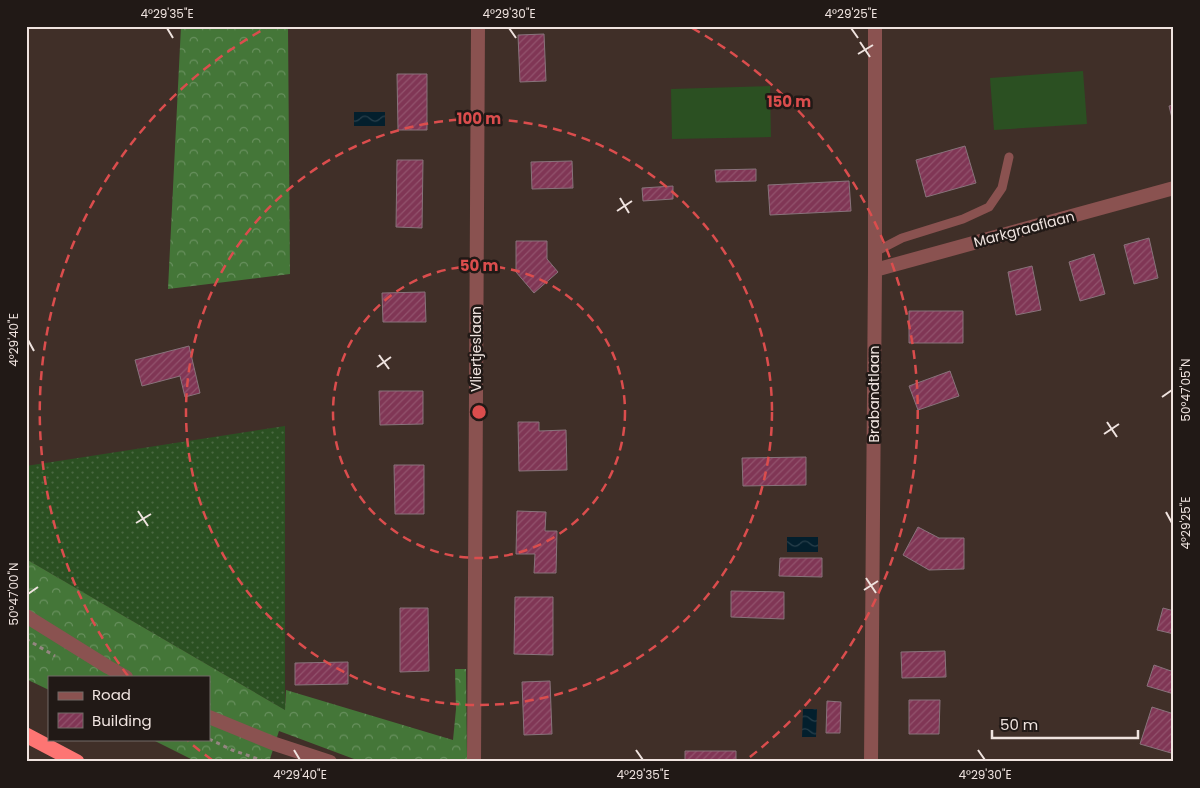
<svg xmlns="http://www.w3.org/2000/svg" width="1200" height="788" font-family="Poppins,sans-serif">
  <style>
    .grass { fill: url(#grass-dots) }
    .forest { fill: url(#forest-crowns) }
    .pitch { fill: #2b5022 }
    .water { fill: url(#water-waves) }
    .building { fill: url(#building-hatch); stroke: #88737b }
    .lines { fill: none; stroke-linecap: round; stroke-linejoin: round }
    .path { stroke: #948580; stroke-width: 3; stroke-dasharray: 4 4; stroke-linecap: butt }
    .service { stroke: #8a5250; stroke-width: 9 }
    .minor { stroke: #8a5250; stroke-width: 14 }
    .motorway { stroke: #fd7573; stroke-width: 15 }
    .ticks { fill: none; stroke: #efe3df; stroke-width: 2 }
    .ring { fill: none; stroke: #db4d4d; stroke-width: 2.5; stroke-dasharray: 9 6 }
    .labels { text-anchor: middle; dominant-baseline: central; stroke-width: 5; stroke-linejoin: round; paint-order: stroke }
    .street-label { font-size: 14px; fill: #efe3df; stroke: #211916 }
    .centre { fill: #db4d4d; stroke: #211916; stroke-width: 2.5 }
    .ring-label { font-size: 15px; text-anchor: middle; font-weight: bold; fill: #db4d4d; stroke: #211916; stroke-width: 5; stroke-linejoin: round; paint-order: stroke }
    .neatline { fill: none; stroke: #efe3df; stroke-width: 2 }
    .ticks-label { font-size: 12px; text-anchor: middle; fill: #efe3df }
  </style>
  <defs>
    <pattern id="grass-dots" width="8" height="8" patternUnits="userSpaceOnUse" patternTransform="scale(1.25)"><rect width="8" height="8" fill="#2b5022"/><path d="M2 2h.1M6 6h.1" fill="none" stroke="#4a6942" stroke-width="1.8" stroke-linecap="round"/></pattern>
    <pattern id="forest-crowns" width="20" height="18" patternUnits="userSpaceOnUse" patternTransform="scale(1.25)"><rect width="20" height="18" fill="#447638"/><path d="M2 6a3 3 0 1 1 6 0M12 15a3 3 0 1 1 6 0" fill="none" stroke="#68905e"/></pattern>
    <pattern id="water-waves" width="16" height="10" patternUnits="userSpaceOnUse" patternTransform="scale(1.25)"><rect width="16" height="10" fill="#031f2d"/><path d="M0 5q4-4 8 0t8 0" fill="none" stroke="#283f4b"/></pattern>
    <pattern id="building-hatch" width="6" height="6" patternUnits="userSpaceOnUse" patternTransform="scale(1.25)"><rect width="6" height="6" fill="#803655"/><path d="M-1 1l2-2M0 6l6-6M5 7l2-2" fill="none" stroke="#92536d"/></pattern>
  </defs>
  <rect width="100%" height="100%" fill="#402f28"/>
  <!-- grass -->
  <path class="grass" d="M 285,426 L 285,710 L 26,559 L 26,466 Z"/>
  <!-- forest -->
  <path class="forest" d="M 181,26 L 288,26 L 290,274 L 168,289 Z
    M 26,559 L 285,710 L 286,690 L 453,740 L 456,709 L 455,669 L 466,669 L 467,762 L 362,762 L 279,731 L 269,762 L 197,762 L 151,739 L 209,739 L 209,677 L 49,677 L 49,690 L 26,679 Z"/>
  <!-- pitch -->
  <path class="pitch" d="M 1083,71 L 1087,124 L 994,130 L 990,78 Z
    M 770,86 L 771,137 L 672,139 L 671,89 Z"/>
  <!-- water -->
  <path class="water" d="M 354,112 L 385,112 L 385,126 L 354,126 Z
    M 787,537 L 818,537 L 818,552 L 787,552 Z
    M 803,709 L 817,709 L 816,737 L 802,737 Z"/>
  <!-- building -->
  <path class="building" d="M 544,34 L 546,81 L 520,82 L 518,35 Z
    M 397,74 L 427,74 L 427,130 L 398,130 Z
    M 1174,105 L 1174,126 L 1169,106 Z
    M 965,146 L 976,183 L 926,197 L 916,160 Z
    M 397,160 L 423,160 L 422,228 L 396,227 Z
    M 572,161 L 573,188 L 532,189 L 531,162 Z
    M 756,169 L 756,181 L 716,182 L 715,170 Z
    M 849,181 L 851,211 L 770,215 L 768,185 Z
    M 673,186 L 673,199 L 643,201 L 642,188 Z
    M 1149,238 L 1158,278 L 1134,284 L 1124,245 Z
    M 516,241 L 547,241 L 547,259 L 558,272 L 534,293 L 516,272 Z
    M 1094,254 L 1105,294 L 1080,301 L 1069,262 Z
    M 1032,266 L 1041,310 L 1016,315 L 1008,272 Z
    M 425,292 L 426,322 L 383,322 L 382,293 Z
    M 909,311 L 963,311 L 963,343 L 909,343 Z
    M 189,346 L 200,393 L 185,397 L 180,376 L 142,386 L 135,360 Z
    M 950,371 L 959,396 L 918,410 L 909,386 Z
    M 379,391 L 423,391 L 423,424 L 380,425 Z
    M 518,422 L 539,422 L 539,431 L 566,430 L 567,470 L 519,471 Z
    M 806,457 L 806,485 L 743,486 L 742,458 Z
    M 394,465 L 424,465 L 424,514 L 395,514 Z
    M 517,511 L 546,512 L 545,531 L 557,531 L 556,573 L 534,573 L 535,554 L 516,554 Z
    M 918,527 L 939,538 L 964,538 L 964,569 L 929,570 L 903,555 Z
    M 780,558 L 822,558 L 822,577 L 779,576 Z
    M 731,591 L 784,592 L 784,619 L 731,617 Z
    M 515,597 L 553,597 L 553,655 L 514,654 Z
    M 400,608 L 428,608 L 429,671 L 400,672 Z
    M 1163,608 L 1174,611 L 1174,634 L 1157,630 Z
    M 945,651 L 946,677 L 902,678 L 901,652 Z
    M 348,662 L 348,684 L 295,685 L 295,663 Z
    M 1174,664 L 1174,694 L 1147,686 L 1154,665 L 1171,671 Z
    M 550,681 L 552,734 L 524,735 L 522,682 Z
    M 909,700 L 940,700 L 939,734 L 909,734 Z
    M 827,701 L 841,702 L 840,733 L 826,733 Z
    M 1152,707 L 1174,714 L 1174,744 L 1171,753 L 1140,744 Z
    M 685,751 L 736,751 L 736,762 L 685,762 Z"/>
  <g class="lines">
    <!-- path -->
    <path class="path" d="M 26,639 L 55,656
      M 209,739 L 232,750 L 267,762"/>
    <!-- service -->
    <path class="service" d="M 875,252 L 902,238 L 963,219 L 989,207 L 1002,188 L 1009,157"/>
    <!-- minor -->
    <path class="minor" d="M 875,270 L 1174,188
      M 26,616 L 108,667 L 126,677
      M 209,717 L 275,744 L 330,762
      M 474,762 L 478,26
      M 871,762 L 875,270 L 875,26"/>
    <!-- motorway -->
    <path class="motorway" d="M 26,735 L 77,762"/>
  </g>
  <!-- ticks -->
  <path class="ticks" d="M 167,28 L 173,38M 509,28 L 516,38M 851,28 L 858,38M 860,42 L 870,57M 858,54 L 873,45M 620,198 L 629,213M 617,211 L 632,201M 28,340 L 34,351M 379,355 L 389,369M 377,367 L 391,357M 1162,397 L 1172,390M 1107,422 L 1117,437M 1104,434 L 1119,424M 138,511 L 148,526M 1166,512 L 1172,523M 136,523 L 151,514M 866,578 L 876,593M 864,590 L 878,581M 28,594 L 38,587M 294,750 L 300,760M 636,750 L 643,760M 978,750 L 985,760"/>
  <!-- distance rings -->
  <g class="ring">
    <circle cx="479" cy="412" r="146"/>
    <circle cx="479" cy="412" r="293"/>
    <path d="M212 760A439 439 0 0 1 188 741M128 676A439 439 0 0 1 266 28M692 28A439 439 0 0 1 746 760"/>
  </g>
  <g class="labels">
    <!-- street labels -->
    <g class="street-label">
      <text transform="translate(1024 229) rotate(-15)">Markgraaflaan</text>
      <text transform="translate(476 349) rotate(-90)">Vliertjeslaan</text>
      <text transform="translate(874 394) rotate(-90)">Brabandtlaan</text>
    </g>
  </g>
  <circle cx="479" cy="412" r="8" class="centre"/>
  <g class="ring-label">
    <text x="789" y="107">150 m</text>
    <text x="479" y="124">100 m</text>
    <text x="479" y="271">50 m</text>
  </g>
  <!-- border -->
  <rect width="1200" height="788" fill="none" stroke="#211916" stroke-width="55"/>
  <!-- legend -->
  <rect x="48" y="676" width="162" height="65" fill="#211916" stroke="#736a66"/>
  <rect x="58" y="692" width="25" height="8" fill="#8a5250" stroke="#736a66"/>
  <text x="92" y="700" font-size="15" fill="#efe3df">Road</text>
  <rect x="58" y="713" width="25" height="15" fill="url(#building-hatch)" stroke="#736a66"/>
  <text x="92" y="726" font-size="15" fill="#efe3df">Building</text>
  <!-- scale -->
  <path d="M992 730v8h146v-8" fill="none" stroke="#efe3df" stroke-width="2.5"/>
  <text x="1000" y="730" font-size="15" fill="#efe3df" stroke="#211916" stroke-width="4" paint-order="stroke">50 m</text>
  <rect x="28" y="28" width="1144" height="732" class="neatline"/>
  <g class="ticks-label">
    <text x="167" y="18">4°29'35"E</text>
    <text x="509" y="18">4°29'30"E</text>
    <text x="851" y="18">4°29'25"E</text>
    <text transform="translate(14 340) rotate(-90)" y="4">4°29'40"E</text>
    <text transform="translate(1186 390) rotate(-90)" y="4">50°47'05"N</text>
    <text transform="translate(1186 523) rotate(-90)" y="4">4°29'25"E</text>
    <text transform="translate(14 594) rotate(-90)" y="4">50°47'00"N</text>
    <text x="300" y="779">4°29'40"E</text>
    <text x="643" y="779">4°29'35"E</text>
    <text x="985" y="779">4°29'30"E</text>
  </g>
</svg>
